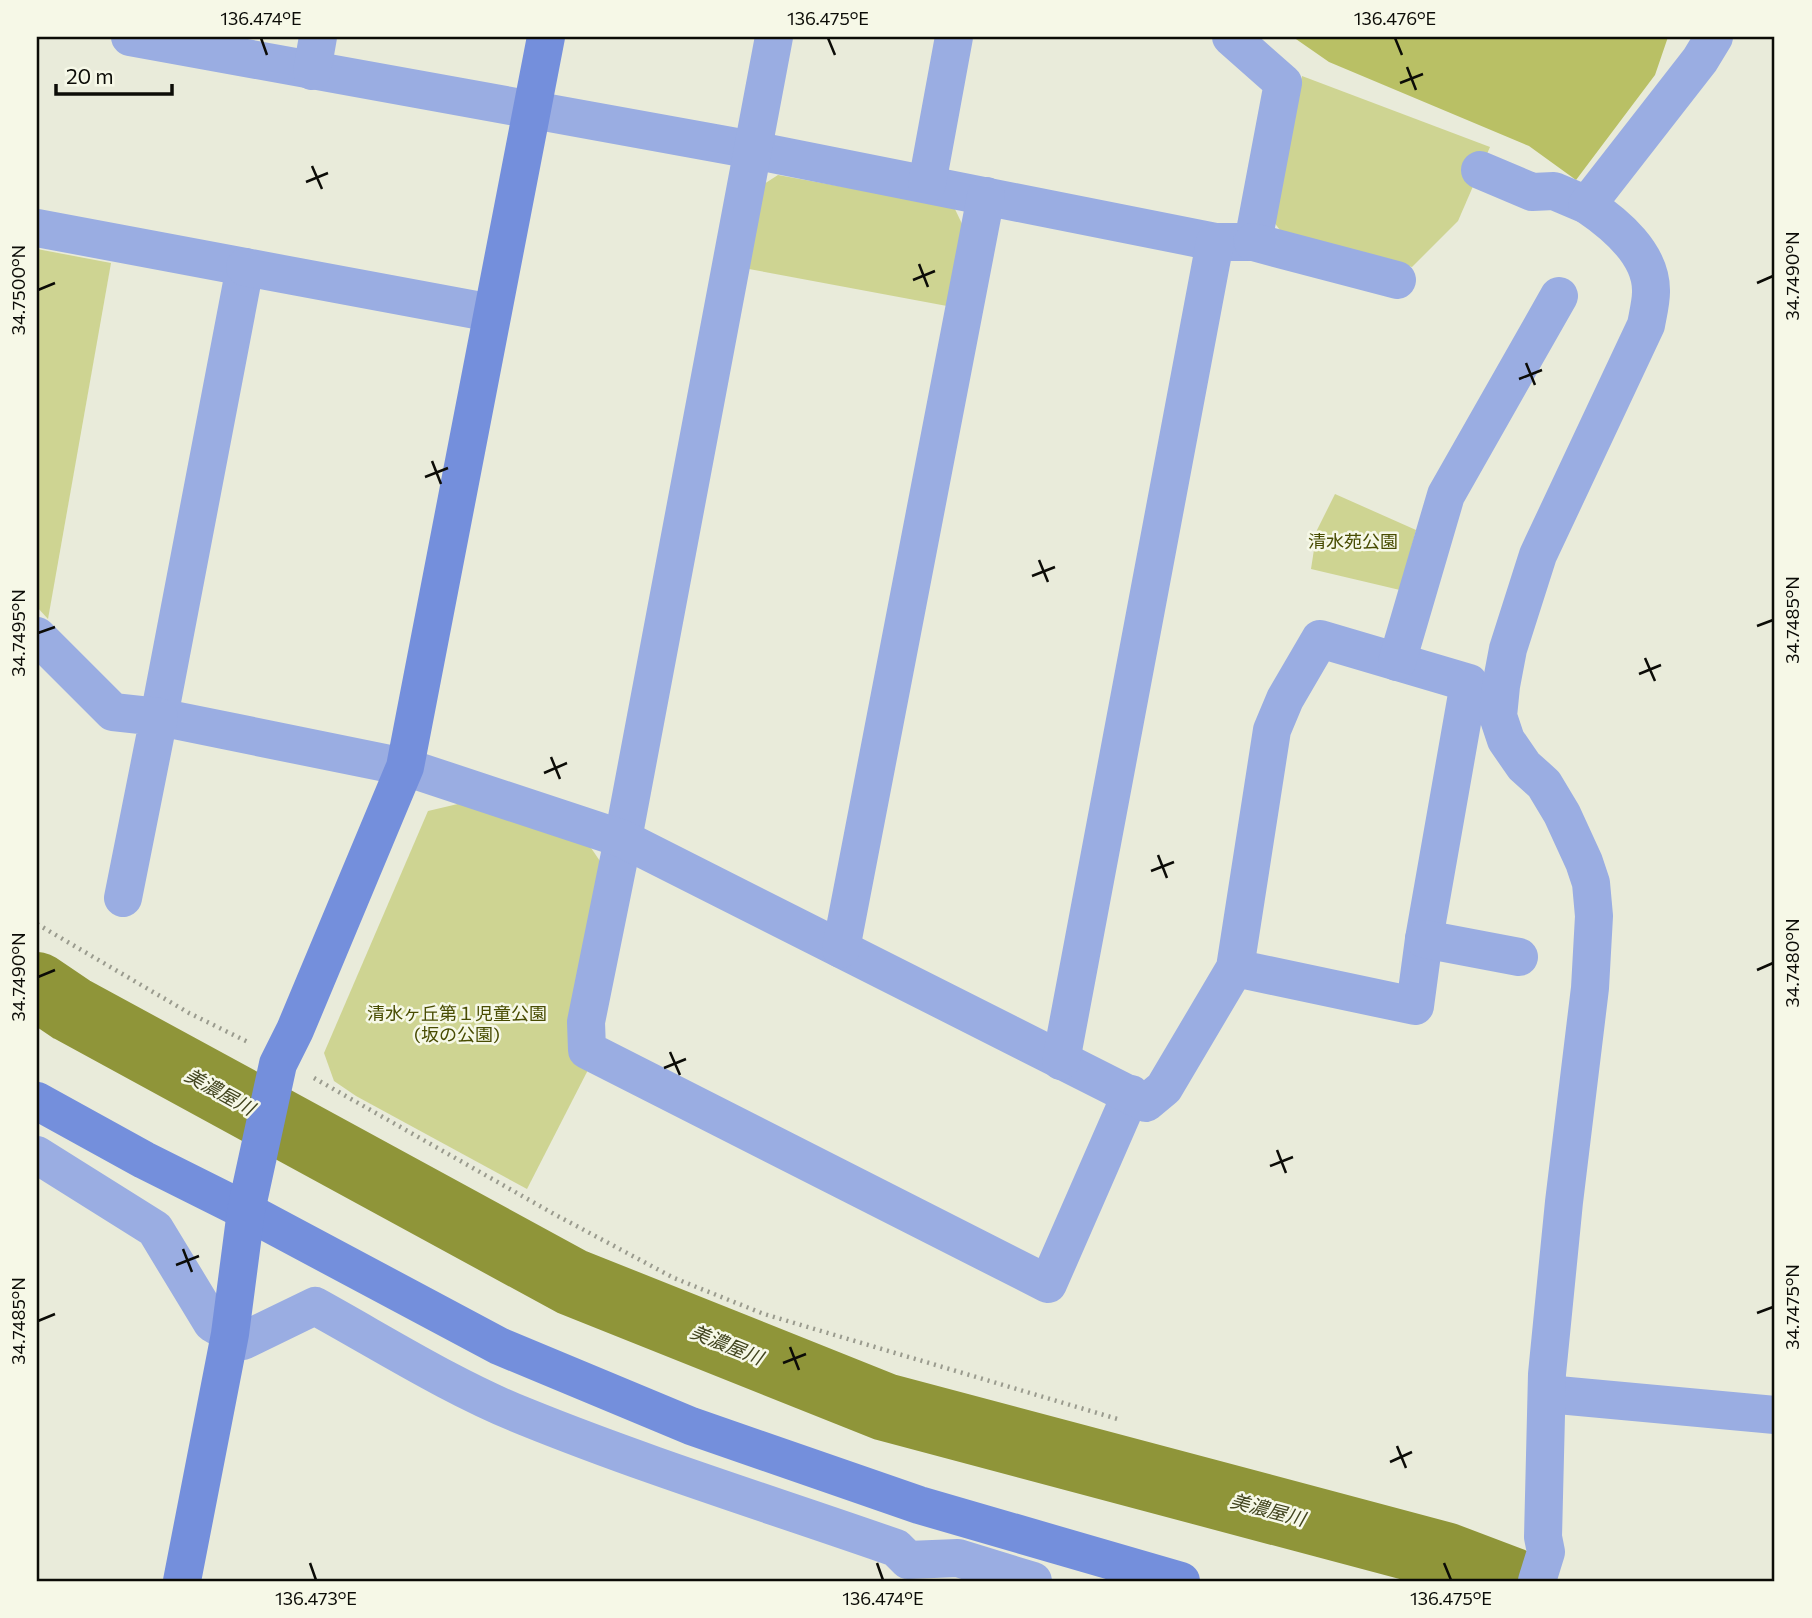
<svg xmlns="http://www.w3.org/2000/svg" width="1812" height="1618" font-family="Commissioner,'Noto Sans JP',sans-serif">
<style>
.green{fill:#ced492}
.forest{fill:#b9c065}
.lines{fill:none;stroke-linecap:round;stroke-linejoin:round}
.river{stroke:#8f9539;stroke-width:68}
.path{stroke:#9a9b8e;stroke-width:4.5;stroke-dasharray:2 5;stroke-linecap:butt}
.street{stroke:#9aade2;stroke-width:38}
.secondary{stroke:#748fdc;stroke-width:38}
.ticks{fill:none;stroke:#0c0c07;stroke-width:2.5}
.labels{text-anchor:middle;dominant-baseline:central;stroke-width:5;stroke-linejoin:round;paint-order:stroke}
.park-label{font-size:18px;fill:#484c02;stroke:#f6f8e7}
.water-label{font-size:19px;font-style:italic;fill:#42451f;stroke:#f6f8e7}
.neatline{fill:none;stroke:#0c0c07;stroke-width:2.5}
.ticks-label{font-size:18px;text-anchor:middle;fill:#0c0c07}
</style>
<rect width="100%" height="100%" fill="#e9ebda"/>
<g class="green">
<polygon points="1302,76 1490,147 1458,221 1412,267 1282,233 1274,222"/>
<polygon points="778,175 954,207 963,226 947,306 749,269 764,184"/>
<polygon points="37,249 111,263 48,619 37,607"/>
<polygon points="1335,494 1416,530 1400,590 1311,569 1317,530"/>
<polygon points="462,803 589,845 602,864 590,1066 527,1189 356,1096 334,1081 324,1053 428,811"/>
</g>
<polygon class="forest" points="1293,37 1668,37 1655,75 1576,180 1529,146 1329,62"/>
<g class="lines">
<polyline class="river" points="37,986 71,1009 572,1282 885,1407 1445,1556 1511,1581"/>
<g class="path">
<polyline points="37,924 189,1013 248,1042"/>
<polyline points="314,1078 554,1214 674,1278 764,1314 1121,1420"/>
</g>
<g class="street">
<polyline points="130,37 753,150 1215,242 1253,242 1283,83 1231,37"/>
<polyline points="774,37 623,839 586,1022 587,1050 1048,1284 1131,1094"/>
<polyline points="312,71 318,37"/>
<polyline points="1480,170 1532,192 1554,191 1587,205"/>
<polyline points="927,184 954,37"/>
<polyline points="37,228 245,267 159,717 405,767 623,839 1146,1103 1164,1088 1235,968 1415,1006 1424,939 1469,683 1320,639 1285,699 1272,730 1235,968"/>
<polyline points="1253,242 1397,280"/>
<polyline points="245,267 492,313"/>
<polyline points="37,636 113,712 159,717 123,898"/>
<polyline points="1397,662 1446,495 1559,296"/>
<polyline points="1424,939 1519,957"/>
<polyline points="841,949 986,196"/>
<polyline points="1061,1061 1215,242"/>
<path d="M 37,1155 L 155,1229 L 212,1323 L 243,1341 L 315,1306 C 384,1344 453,1388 526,1417 C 647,1466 773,1505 896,1548 L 908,1560 L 958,1558 L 1033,1581"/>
<polyline points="1547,1394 1775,1415"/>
<path d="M 1537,1581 L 1546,1552 L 1543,1537 L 1547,1374 L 1564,1202 L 1590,988 L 1594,916 L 1591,883 L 1584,862 L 1562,814 L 1544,784 L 1524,766 L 1506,740 L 1498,716 L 1501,686 L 1508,649 L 1538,555 L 1646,325 C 1648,314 1651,302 1651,292 C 1652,254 1615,224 1587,205 L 1700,60 L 1714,37"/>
</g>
<g class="secondary">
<polyline points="37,1101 144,1160 246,1211 499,1346 691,1426 919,1505 1181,1581"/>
<polyline points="182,1581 230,1334 246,1211 278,1064 295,1030 405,767 546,37"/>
</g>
</g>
<path class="ticks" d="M 261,38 L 267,55M 828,38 L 835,55M 1395,38 L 1402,55M 1407,67 L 1416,90M 1400,83 L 1423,74M 312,166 L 322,189M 306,182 L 328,173M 919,264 L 928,287M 913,280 L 935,271M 1757,283 L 1773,276M 38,290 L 55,283M 1526,363 L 1535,385M 1519,379 L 1542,370M 432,461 L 441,484M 425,477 L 448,468M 1039,560 L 1048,582M 1032,576 L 1055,567M 1757,626 L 1773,620M 38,633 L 55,627M 1645,658 L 1655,681M 1639,674 L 1661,665M 551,757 L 560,779M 544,773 L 567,763M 1158,855 L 1167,878M 1151,871 L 1174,862M 1757,970 L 1773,963M 38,977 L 55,970M 670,1052 L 680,1075M 664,1068 L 686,1059M 1277,1150 L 1286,1173M 1270,1166 L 1293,1157M 183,1249 L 192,1272M 176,1265 L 199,1256M 1757,1313 L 1773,1307M 38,1321 L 55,1314M 790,1347 L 799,1370M 783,1363 L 806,1354M 1397,1446 L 1406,1468M 1390,1462 L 1412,1452M 310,1563 L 316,1580M 877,1563 L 883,1580M 1444,1563 L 1451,1580"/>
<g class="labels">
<g class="park-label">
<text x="1353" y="541">清水苑公園</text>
<text x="457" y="1013">清水ヶ丘第１児童公園<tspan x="457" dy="21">(坂の公園)</tspan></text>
</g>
<g class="water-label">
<text transform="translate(220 1091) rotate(29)">美濃屋川</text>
<text transform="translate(727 1344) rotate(22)">美濃屋川</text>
<text transform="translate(1268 1509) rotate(15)">美濃屋川</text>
</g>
</g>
<rect width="1812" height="1618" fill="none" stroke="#f6f8e7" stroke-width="77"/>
<path d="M56 84v10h116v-10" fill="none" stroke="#0c0c07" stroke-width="3.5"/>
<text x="66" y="84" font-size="21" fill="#0c0c07" stroke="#f6f8e7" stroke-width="5" paint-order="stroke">20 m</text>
<rect x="38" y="38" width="1735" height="1542" class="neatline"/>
<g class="ticks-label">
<text x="261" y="25">136.474°E</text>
<text x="828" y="25">136.475°E</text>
<text x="1395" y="25">136.476°E</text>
<text transform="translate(1793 276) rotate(-90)" y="6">34.7490°N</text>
<text transform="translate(19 290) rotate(-90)" y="6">34.7500°N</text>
<text transform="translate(1793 620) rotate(-90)" y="6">34.7485°N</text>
<text transform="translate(19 633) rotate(-90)" y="6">34.7495°N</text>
<text transform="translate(1793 963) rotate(-90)" y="6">34.7480°N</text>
<text transform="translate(19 977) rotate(-90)" y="6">34.7490°N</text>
<text transform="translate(1793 1307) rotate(-90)" y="6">34.7475°N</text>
<text transform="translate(19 1321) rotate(-90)" y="6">34.7485°N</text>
<text x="316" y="1605">136.473°E</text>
<text x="883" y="1605">136.474°E</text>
<text x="1451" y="1605">136.475°E</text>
</g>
</svg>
